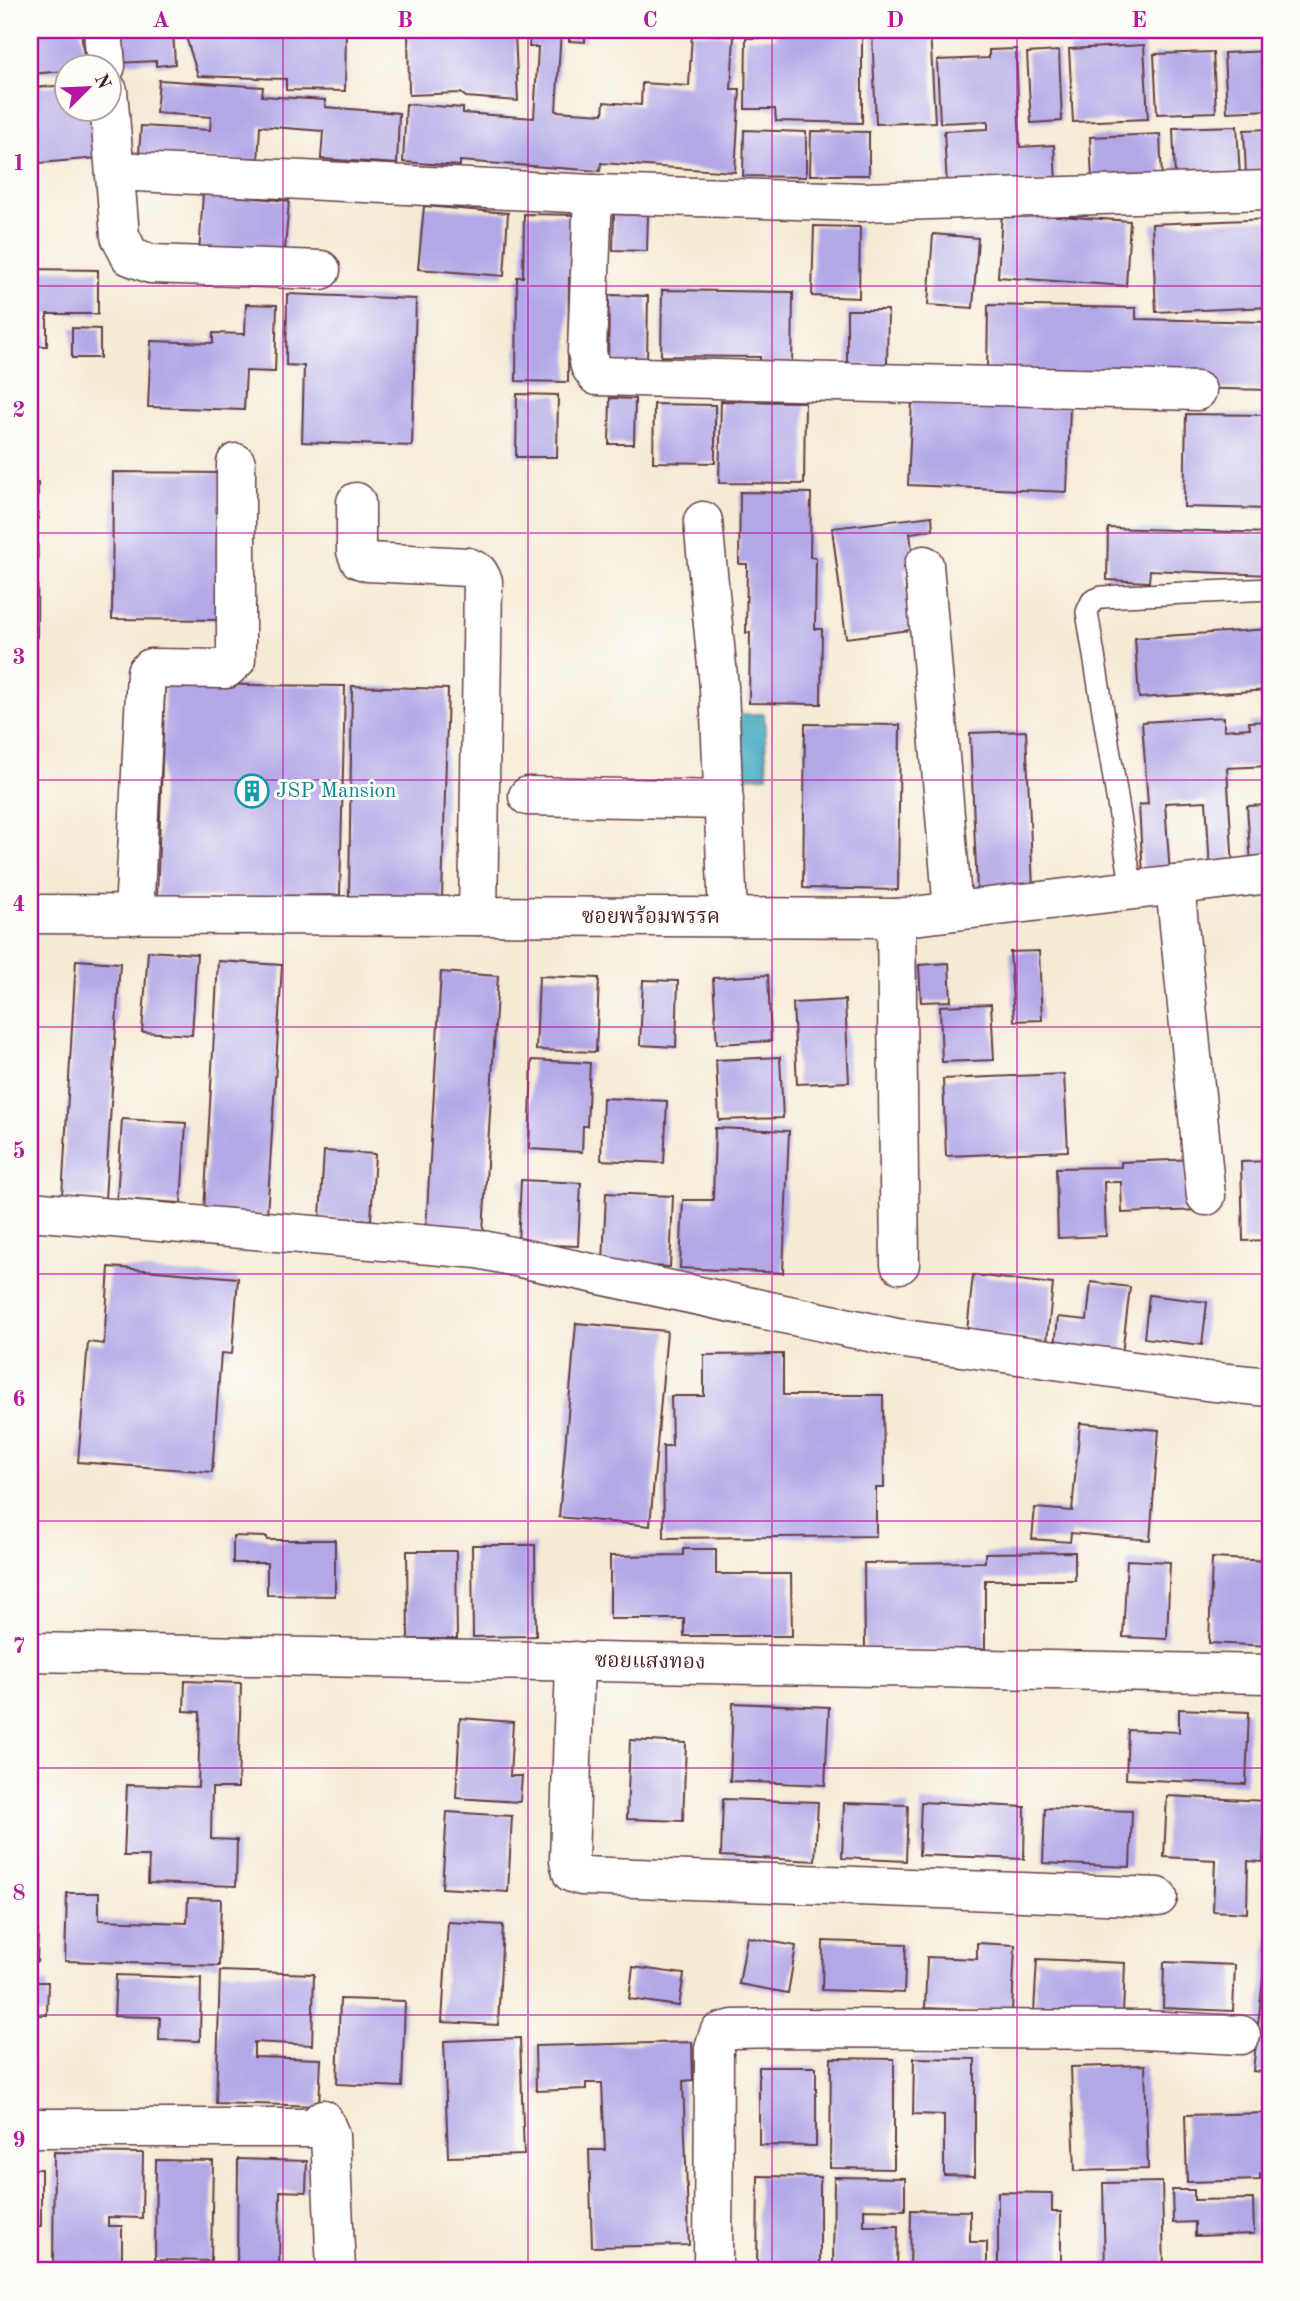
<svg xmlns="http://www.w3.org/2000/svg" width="1300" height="2301" font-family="'Old Standard TT','Noto Serif Thai',serif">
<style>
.water{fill:#41a9c0;stroke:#466476;stroke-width:2}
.building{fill:#b3a7e7}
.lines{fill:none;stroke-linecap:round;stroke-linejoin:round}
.service-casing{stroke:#643d44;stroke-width:24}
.minor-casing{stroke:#643d44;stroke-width:41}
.service{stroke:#fff;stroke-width:21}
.minor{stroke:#fff;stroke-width:38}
.grid{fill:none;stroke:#b5179e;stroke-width:2;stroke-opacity:0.55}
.labels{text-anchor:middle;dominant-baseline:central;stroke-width:6;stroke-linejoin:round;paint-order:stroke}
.culture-label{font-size:21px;fill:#0d838f;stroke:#fdfcf7;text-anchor:start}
.street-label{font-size:21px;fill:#4a1f2b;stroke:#fdfcf7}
.neatline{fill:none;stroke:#b5179e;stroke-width:2.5}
.grid-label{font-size:23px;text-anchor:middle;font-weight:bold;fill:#b5179e}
</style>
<rect width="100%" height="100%" fill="#fdfcf7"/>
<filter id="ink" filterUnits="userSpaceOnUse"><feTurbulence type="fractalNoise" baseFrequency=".0143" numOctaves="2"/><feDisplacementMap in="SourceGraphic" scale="14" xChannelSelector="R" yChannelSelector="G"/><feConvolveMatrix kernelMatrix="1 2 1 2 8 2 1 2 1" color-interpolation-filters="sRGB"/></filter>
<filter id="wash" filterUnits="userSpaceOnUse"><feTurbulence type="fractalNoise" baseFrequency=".00686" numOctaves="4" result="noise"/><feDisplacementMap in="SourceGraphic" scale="28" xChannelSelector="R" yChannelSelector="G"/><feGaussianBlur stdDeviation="1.57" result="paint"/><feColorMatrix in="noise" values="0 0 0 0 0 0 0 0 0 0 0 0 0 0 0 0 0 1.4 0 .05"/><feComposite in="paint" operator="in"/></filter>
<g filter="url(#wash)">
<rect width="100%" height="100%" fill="#f5ead4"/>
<polygon class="water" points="729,714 764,714 767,776 730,777"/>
<g id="blocks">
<g class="building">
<polygon points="30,30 81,30 85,66 66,66 66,71 30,74"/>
<polygon points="115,30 173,30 175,64 156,66 156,61 117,63"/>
<polygon points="184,30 346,30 345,91 286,90 286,79 198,76"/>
<polygon points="408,30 510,30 515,32 518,101 466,97 461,93 409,95"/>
<polygon points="530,30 561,30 556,111 603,114 604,102 641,105 642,83 689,86 692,33 734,36 731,89 740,89 735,172 601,163 600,171 460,161 460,166 403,162 406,104 463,108 463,113 534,118 538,47 529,47"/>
<polygon points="569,30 585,30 585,42 569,41"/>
<polygon points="776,30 862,30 862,123 776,121 775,109 745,109 746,38 776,38"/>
<polygon points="872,30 930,30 935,122 876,124"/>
<polygon points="1144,45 1148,119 1073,122 1069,49"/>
<polygon points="1016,49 1020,147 1054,145 1056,182 947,187 944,131 988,129 988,121 940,123 937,60 989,58 989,50"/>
<polygon points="1059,51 1062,121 1031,123 1027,53"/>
<polygon points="1270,51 1270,110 1227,112 1224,53"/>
<polygon points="1213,52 1216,112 1157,114 1154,54"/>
<polygon points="159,80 263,87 262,96 325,100 325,107 399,113 397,164 321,159 323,131 260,126 258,163 139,154 141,126 210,130 211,117 156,113"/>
<polygon points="66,85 66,108 90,108 91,119 94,119 98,158 40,163 33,88"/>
<polygon points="1237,126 1240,176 1175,179 1173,128"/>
<polygon points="1270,129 1270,175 1246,176 1244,130"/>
<polygon points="744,130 806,132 806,177 743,176"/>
<polygon points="811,131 869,132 869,175 810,175"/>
<polygon points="1160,134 1162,179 1092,182 1090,137"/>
<polygon points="203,193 289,201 284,262 199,254"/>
<polygon points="424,206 508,213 504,276 418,269"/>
<polygon points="1002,212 1130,221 1126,286 998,277"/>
<polygon points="524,214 580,215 579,278 569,278 568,382 516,381 517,277 523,277"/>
<polygon points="614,214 648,215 647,251 613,250"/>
<polygon points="1270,219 1270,307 1156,312 1152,224"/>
<polygon points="814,226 860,227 859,298 812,296"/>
<polygon points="933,234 978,238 973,308 928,305"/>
<polygon points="30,269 98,270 98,314 47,314 47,346 30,346"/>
<polygon points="662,290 793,292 792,372 760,372 760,357 661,356"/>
<polygon points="287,294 416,299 412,446 302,442 304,366 286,365"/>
<polygon points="609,295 648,296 647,364 608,364"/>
<polygon points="246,304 277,305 275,372 246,371 244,410 148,407 151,341 213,343 213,333 245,334"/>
<polygon points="988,305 1136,308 1136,319 1270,322 1270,390 1134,387 987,375"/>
<polygon points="847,310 888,310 887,365 847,365"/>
<polygon points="72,328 100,329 100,358 72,358"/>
<polygon points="517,394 558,395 557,457 516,457"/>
<polygon points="610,398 635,399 634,444 609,444"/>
<polygon points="912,400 1070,407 1067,492 908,485"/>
<polygon points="721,401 805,402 804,484 719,483"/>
<polygon points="654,404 715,405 715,463 653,462"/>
<polygon points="1186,414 1270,415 1270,509 1184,507"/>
<polygon points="113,472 227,473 226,620 112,619"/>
<polygon points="30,483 38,483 37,639 30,639"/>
<polygon points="740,492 811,493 810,557 816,558 815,629 822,629 821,704 749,703 750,632 746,633 747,564 739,564"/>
<polygon points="932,516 933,530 910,533 914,567 904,568 911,630 846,638 832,528"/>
<polygon points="1108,528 1270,533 1270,575 1150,570 1149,582 1107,580"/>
<polygon points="1270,629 1270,690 1139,698 1135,638"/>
<polygon points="165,684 345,686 340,895 157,898"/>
<polygon points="352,686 448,689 442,898 349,896"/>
<polygon points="1224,717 1224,730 1250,728 1249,722 1270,721 1270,766 1227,768 1233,868 1210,869 1206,801 1165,803 1170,875 1143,877 1139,805 1148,804 1142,722"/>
<polygon points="805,724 900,725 898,890 803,888"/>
<polygon points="1026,731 1033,888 977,890 970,733"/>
<polygon points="1270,805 1270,864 1251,865 1247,806"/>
<polygon points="148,951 197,954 192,1035 142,1032"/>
<polygon points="1039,951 1042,1020 1014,1021 1010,952"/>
<polygon points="76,960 120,963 105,1199 62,1197"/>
<polygon points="218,961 282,965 267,1216 204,1212"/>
<polygon points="949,963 951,1001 921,1002 919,965"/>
<polygon points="441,972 498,976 483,1232 426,1228"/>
<polygon points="768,975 771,1041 717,1044 713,978"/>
<polygon points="539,976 599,978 596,1052 536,1050"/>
<polygon points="643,980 678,981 676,1047 640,1045"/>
<polygon points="845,1000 849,1082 797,1084 793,1003"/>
<polygon points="991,1004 994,1060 942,1062 940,1006"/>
<polygon points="780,1057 783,1118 719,1120 716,1060"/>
<polygon points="532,1060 590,1063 587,1126 583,1126 582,1152 529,1149"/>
<polygon points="1064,1074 1068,1151 946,1156 943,1079"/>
<polygon points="603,1098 667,1101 664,1163 601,1160"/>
<polygon points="122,1119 186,1123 181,1203 117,1199"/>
<polygon points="715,1128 789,1131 783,1273 680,1268 683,1200 713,1200"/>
<polygon points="324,1151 375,1154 371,1220 320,1217"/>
<polygon points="1198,1159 1200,1210 1122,1213 1121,1182 1104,1182 1106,1236 1058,1238 1056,1168 1121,1167 1121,1162"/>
<polygon points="1270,1161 1270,1240 1243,1241 1241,1162"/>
<polygon points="521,1180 581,1183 578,1246 518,1244"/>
<polygon points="606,1193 673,1196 670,1267 603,1264"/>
<polygon points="109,1267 238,1278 232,1354 221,1353 212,1472 78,1462 88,1342 104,1344"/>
<polygon points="973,1275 1053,1284 1047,1341 967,1331"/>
<polygon points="1091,1282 1130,1287 1122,1354 1055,1346 1058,1317 1087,1320"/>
<polygon points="1149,1295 1207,1302 1202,1345 1144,1338"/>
<polygon points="576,1323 667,1331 650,1526 559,1517"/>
<polygon points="783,1354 783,1395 883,1395 884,1488 876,1488 876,1536 664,1538 663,1446 672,1446 671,1396 704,1396 704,1355"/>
<polygon points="1080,1423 1159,1430 1150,1540 1071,1533 1070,1542 1032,1539 1035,1508 1072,1511"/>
<polygon points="233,1536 267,1537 267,1540 335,1540 335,1596 267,1595 267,1563 233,1563"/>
<polygon points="472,1545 535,1545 536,1636 473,1637"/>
<polygon points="683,1549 716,1549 716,1574 791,1574 792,1636 684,1636 684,1619 610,1619 610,1556 683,1555"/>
<polygon points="407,1551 456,1551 457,1639 408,1639"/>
<polygon points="1075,1552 1075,1580 985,1580 985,1649 865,1649 864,1563 985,1562 985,1553"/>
<polygon points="1212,1558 1269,1561 1270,1646 1209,1643"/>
<polygon points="1127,1560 1170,1562 1167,1639 1123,1637"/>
<polygon points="185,1681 241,1683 238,1788 212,1788 211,1839 237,1840 236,1886 148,1883 149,1856 124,1856 127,1785 198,1787 200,1712 184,1711"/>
<polygon points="733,1703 829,1707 825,1785 730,1781"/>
<polygon points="1179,1709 1249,1712 1246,1784 1126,1779 1128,1730 1179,1732"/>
<polygon points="460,1718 513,1722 510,1776 522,1776 520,1802 456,1798"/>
<polygon points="630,1740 686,1743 683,1821 627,1819"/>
<polygon points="1167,1796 1265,1801 1263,1862 1248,1861 1247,1913 1213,1911 1215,1860 1164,1857"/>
<polygon points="723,1799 818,1802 815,1861 721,1856"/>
<polygon points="921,1802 1025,1807 1024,1859 919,1855"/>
<polygon points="844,1803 908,1805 906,1861 842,1858"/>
<polygon points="1045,1808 1132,1811 1130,1867 1043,1863"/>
<polygon points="447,1812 512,1816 508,1892 442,1888"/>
<polygon points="67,1893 99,1893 99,1920 187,1923 188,1898 221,1899 219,1966 65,1961"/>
<polygon points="448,1922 503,1925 498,2025 442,2022"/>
<polygon points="30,1930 38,1931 37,1962 30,1962"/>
<polygon points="1268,1932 1270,1932 1270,2073 1253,2071"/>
<polygon points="747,1937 796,1946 788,1993 739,1984"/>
<polygon points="823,1941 906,1944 904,1993 822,1990"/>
<polygon points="977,1943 1015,1945 1012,2012 925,2008 927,1957 977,1959"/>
<polygon points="1037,1959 1125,1963 1123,2016 1034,2012"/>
<polygon points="1164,1962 1235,1965 1233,2011 1163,2008"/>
<polygon points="633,1967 684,1974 679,2006 629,1999"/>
<polygon points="220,1971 314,1974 312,2045 254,2042 254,2057 321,2059 319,2106 216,2103"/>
<polygon points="116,1975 201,1978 200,2041 159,2040 160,2017 114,2016"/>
<polygon points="30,1982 48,1982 47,2015 30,2015"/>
<polygon points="340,1999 405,2001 402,2087 337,2084"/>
<polygon points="520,2038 524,2155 448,2157 444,2041"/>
<polygon points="692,2042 693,2080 683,2081 689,2245 592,2247 589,2150 605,2150 602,2083 586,2083 586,2089 536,2091 535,2046"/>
<polygon points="831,2058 894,2059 894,2169 830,2168"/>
<polygon points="914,2058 975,2059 975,2176 944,2175 944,2115 913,2114"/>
<polygon points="1145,2065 1148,2169 1075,2171 1071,2067"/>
<polygon points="759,2067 816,2067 816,2146 759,2145"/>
<polygon points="1270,2113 1270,2173 1260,2174 1260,2180 1187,2182 1185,2115"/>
<polygon points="54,2152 143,2153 142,2218 108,2217 108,2226 122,2226 122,2271 53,2271"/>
<polygon points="238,2159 307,2161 306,2192 280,2191 279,2271 237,2271"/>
<polygon points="156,2160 213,2161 211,2261 155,2260"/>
<rect x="30" y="2169" width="11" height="57"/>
<polygon points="758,2176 820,2177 820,2271 757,2271"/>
<polygon points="834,2177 905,2178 905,2210 864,2209 864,2226 898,2226 897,2271 864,2271 864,2267 833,2267"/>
<polygon points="1162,2182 1164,2271 1105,2271 1103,2183"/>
<polygon points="1172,2190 1194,2190 1194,2200 1253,2199 1254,2234 1195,2236 1195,2222 1173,2223"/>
<polygon points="998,2192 1052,2193 1052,2212 1061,2212 1061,2271 998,2271"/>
<polygon points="911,2210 970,2211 970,2242 987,2242 987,2271 910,2271"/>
</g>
</g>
</g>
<g filter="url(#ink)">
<use href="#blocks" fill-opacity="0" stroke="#643d44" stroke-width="2"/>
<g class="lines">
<defs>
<polyline id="service" points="1132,890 1087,612 1092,601 1102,597 1270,589"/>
<g id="minor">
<polyline points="103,30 106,66"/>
<polyline points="108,91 120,236 130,256 151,264 321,270"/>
<polyline points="115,171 593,194 862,202 1270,190"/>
<polyline points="593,194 587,352 590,366 597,376 1197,391"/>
<polyline points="356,502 356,551 359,559 368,562 468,567 478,572 483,581 478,916"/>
<polyline points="703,521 719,687 728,917"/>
<polyline points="924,565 953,911"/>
<polyline points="528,796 724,800"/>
<polyline points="1175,885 1206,1196"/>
<polyline points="30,914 896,918 1270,874"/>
<polyline points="134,915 146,672 151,668 226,669 236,660 236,463"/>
<polyline points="896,918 900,1264"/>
<polyline points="30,1211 478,1249 897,1338 1206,1381 1270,1387"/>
<polyline points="30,1652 1270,1674"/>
<polyline points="575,1661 569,1861 572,1873 582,1876 1158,1897"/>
<polyline points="30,2128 314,2128 323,2119 330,2135 336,2271"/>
<polyline points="713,2271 714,2048 719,2033 733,2029 785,2028 1144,2030 1241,2035"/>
</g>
</defs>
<use href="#service" class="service-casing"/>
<use href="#minor" class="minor-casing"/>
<use href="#service" class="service"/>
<use href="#minor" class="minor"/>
</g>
</g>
<path class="grid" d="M 283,30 L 283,2271M 528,30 L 528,2271M 772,30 L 772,2271M 1017,30 L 1017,2271M 30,286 L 1270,286M 30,533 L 1270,533M 30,780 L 1270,780M 30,1027 L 1270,1027M 30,1274 L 1270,1274M 30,1521 L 1270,1521M 30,1768 L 1270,1768M 30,2015 L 1270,2015"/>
<defs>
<symbol id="building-ring" viewBox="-11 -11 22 22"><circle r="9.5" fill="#fdfcf7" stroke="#0f9aa8" stroke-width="1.5"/><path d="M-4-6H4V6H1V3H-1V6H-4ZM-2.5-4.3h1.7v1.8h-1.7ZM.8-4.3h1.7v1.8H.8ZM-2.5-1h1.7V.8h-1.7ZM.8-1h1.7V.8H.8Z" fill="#0f9aa8"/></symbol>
</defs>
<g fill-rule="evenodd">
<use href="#building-ring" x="233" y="772" width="38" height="38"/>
</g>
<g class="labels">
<g class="culture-label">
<text x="276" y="791">JSP Mansion</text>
</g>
<g class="street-label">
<text x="651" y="917">ซอยพร้อมพรรค</text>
<text transform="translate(650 1662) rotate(1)">ซอยแสงทอง</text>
</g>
</g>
<rect width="1300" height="2301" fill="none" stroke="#fdfcf7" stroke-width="77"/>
<g transform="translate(88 88) rotate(66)"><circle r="33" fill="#fdfcf7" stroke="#b5a4a5" stroke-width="2"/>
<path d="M0-5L12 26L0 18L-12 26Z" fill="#b5179e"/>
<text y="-10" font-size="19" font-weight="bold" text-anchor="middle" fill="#4a1f2b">N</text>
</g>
<rect x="38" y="38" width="1224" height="2224" class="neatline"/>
<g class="grid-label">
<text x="161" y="27">A</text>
<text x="405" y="27">B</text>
<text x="650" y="27">C</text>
<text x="895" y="27">D</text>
<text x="1139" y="27">E</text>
<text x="19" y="170">1</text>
<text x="19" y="417">2</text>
<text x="19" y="664">3</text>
<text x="19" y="911">4</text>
<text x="19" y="1158">5</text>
<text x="19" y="1406">6</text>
<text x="19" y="1653">7</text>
<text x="19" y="1900">8</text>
<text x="19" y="2147">9</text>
</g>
</svg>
